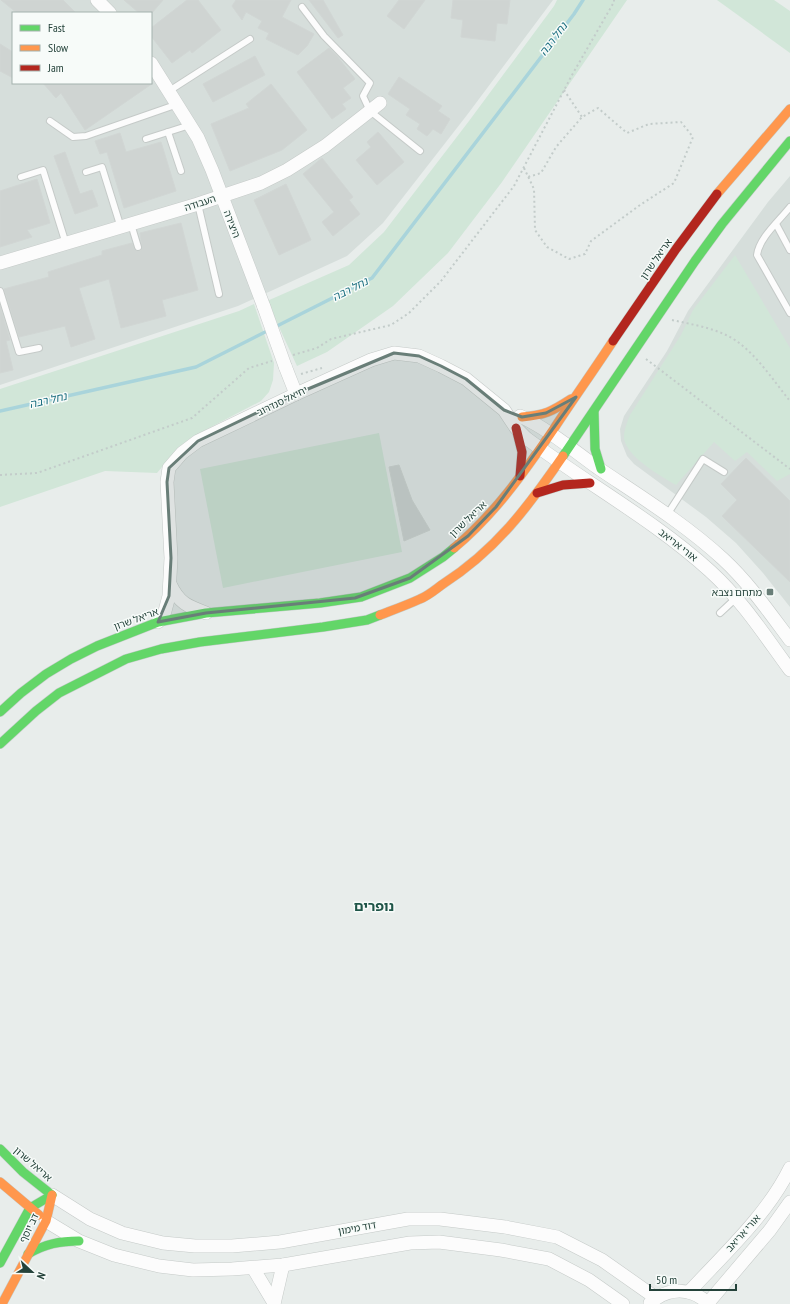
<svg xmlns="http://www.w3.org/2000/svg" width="790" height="1304" font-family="'PT Sans Narrow','Noto Sans Hebrew',sans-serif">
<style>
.built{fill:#d6dedb;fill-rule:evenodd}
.green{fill:#d1e6d8}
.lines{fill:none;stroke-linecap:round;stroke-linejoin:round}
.stream{stroke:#a9d4db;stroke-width:3.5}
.building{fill:#cfd4d2;stroke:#d1d6d4}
.lane-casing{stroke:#c5cac8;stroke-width:8}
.street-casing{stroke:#c5cac8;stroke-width:14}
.fast-casing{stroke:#c3cbc8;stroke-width:10}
.slow-casing{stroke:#c3cbc8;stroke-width:10}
.jam-casing{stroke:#c3cbc8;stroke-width:10}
.path{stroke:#c3ccca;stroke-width:2;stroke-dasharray:2 3;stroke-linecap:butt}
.lane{stroke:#fcfcfc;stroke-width:6}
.street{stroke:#fcfcfc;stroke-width:13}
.fast{stroke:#63d668;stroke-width:9}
.slow{stroke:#ff974d;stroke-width:9}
.jam{stroke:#b3261e;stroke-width:9}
.street-bridge-casing{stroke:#c5cac8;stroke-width:14;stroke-linecap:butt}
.street-bridge{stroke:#fcfcfc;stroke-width:13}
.marked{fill:#697e78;fill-opacity:0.2;stroke:#697e78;stroke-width:3;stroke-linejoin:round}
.poi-dot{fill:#697e78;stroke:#f7fbf9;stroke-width:1.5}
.labels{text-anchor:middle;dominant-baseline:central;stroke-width:3;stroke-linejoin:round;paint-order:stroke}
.street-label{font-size:10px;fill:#24423a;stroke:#f7fbf9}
.poi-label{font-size:10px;fill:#24423a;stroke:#f7fbf9;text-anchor:end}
.water-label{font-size:11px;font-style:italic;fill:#1c6f80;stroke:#f7fbf9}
.district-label{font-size:14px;font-weight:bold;fill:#1f5548;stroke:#f7fbf9}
</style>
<rect width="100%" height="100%" fill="#e8edeb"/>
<g class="built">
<path d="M 0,0 L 553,0 L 467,115 L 383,223 L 347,256 L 238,306 L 0,385 ZM 13,13 L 151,13 L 151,83 L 13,83 Z"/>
<polygon points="790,176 790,607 763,573 736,543 706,517 634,464 627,456 621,441 620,429 624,416 667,351 688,311 768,202"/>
</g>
<g class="green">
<polygon points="557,0 627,0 502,182 448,253 393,306 327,352 297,366 267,301 349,265 384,232 469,121 554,6"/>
<polygon points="717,0 774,0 790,11 790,53"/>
<path d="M 735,255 L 790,348 L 790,474 L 777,481 L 747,452 L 735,461 L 714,442 L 676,485 C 661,476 626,457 624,438 C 624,430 627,422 630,415 L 681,335 L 693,310 Z"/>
<polygon points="254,304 274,363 273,380 269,392 261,401 192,437 178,448 157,473 105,471 0,507 0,389 239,311"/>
<polygon points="379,433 402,552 223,588 200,469"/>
</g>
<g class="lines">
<g class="stream">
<polyline points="275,327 372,278 574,14 583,0"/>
<polyline points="0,411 196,367 269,330"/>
</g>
</g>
<g class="building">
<polygon points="1,0 63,0 76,13 17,13"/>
<polygon points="124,0 163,0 152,13 139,13"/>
<polygon points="187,0 198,0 221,30 192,53 190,50 172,63 151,36 151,28"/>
<polygon points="236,0 291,0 282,17 314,34 307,46 298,55 266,39 269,33 258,28 262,21 246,12 242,20 232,6"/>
<polygon points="309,0 323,0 343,35 338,38"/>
<polygon points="399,0 425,0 404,29 387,16"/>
<polygon points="453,0 510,0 507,24 497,23 495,41 461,37 463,20 451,18"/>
<polygon points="0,44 13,52 13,78 0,71"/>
<polygon points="329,48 337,56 355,79 343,88 351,98 342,104 346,109 332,119 297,72"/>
<polygon points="255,56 265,75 213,102 203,84"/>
<polygon points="399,77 442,106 438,111 450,119 441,134 433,129 427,136 417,129 420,124 406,115 410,109 388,94"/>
<polygon points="43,83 153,83 85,130 61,93 56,98"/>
<polygon points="271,84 307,130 282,150 230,171 211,124 249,108 246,104"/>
<polygon points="378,132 404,162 377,185 356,160 371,147 367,142"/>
<polygon points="120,133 126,152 161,142 176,191 124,208 107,152 100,154 95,141"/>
<polygon points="65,152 80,194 92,190 98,206 75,214 54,156"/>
<polygon points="322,158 353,197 349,200 360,214 333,236 322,222 334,212 303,174"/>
<polygon points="37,179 50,223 27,230 32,237 0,247 0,191"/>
<polygon points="286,184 311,240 279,255 254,200"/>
<polygon points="181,223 198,290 162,300 166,316 121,328 109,279 79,288 95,339 71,347 65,326 19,337 4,289 49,277 48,272 102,255 102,251 132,243 135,250 140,251 142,248 140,233"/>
<polygon points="0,306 10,340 6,341 13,370 0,373"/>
<polygon points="746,458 790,501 790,582 722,516 737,500 721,484"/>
<polygon points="399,465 412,500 430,530 404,541 389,467"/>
</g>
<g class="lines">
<defs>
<g id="lane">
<polyline points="302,7 324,36 370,83 363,96 370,111 420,151"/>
<polyline points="169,91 250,39"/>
<polyline points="50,121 73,137 86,136 178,104"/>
<polyline points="168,132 181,171"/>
<polyline points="146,139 190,125"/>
<polyline points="86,172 102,167 121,228"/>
<polyline points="21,177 43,170 66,244"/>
<polyline points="198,204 219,294"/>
<path d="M 790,207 C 779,221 759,238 757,255 L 790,313"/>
<polyline points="131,224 138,247"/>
<polyline points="776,224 790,250"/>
<polyline points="0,291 19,352 39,348"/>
<polyline points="667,515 703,459 724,472"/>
<polyline points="720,613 749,586"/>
</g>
<g id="street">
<polyline points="97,0 110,13"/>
<polyline points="151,63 198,138 212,170 264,307"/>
<polyline points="0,263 198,204 261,183 287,170 325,146 380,103"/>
<polyline points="285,366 296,394"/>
<path d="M 520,416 C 548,429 573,450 598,468 C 641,497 685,524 723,559 C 749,583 769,612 790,640"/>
<path d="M 170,584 C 179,603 187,606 206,613"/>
<path d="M 158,622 L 165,611 L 169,596 L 171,558 L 167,482 L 169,468 L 182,453 L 198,441 L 296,394 L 371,360 L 394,353 L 419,356 L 441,366 L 466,379 L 504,410 L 516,428 L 526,438 C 587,484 654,520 710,571 C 742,600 765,636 790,670"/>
<polyline points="52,1195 90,1219 122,1233 163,1243 195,1246 232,1246 280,1242 408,1219 440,1219 505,1227 557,1237 602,1260 656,1298"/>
<polyline points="46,1221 79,1241 114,1255 159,1266 193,1270 232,1269 283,1265 410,1243 439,1242 501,1250 549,1259 589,1280 623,1304"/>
<polyline points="253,1268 274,1303"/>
<path d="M 689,1292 C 724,1254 767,1215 790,1168"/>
<path d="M 650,1303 C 669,1287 691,1287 709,1304"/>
<polyline points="708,1303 770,1230 790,1202"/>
<polyline points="274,1304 283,1265"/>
</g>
<g id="fast">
<polyline points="594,411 595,449 601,469"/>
<polyline points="563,456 695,261 722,224 790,141"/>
<polyline points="0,712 21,693 46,674 71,659 97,646 158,622 206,613 320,603 361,597 410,578 443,557 454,548"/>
<polyline points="0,744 36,711 59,693 126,659 161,649 200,642 323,627 367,620 380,615"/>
<polyline points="0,1149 23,1172 52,1195"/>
<path d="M 28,1254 C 45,1244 60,1241 79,1241"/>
<polyline points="0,1263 30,1208 52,1195"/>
</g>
<g id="slow">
<polyline points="717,194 790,109"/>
<path d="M 522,417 C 545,415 551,412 571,399"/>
<path d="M 454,548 C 495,514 525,471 555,427 C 574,398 594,370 613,341"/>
<path d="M 380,615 C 393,610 407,605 420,599 C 428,596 436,589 443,584 C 496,550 528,507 563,456"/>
<polyline points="0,1182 39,1215"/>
<polyline points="2,1304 46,1221 52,1195"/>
</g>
<g id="jam">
<polyline points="613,341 676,249 717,194"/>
<polyline points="516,428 522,452 520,476"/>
<polyline points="537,493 563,485 590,483"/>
</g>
</defs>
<use href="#lane" class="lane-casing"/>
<use href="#street" class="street-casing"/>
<use href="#fast" class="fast-casing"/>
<use href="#slow" class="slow-casing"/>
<use href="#jam" class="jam-casing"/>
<g class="path">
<polyline points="564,90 582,117"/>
<polyline points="524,168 534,189 535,230 547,247 569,259 585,254 591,241 640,205 674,183 693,137 681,122 649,124 627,133 598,108 582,117 556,147 541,173 528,177"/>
<path d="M 672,320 C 690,324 709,327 726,335 C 752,347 772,379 790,401"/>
<polyline points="293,355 317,348 331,339 391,325 409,313 441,281 514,186 572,75 614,2 614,0"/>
<polyline points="646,359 790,469"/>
<polyline points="301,374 322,368"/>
<polyline points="0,475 37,473 192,418 249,368 272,361"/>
</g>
<use href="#lane" class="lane"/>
<use href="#street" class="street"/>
<use href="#fast" class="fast"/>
<use href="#slow" class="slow"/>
<use href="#jam" class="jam"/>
<defs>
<polyline id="street-bridge" points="264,307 285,366"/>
</defs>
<use href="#street-bridge" class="street-bridge-casing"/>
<use href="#street-bridge" class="street-bridge"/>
</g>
<path class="marked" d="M 394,353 L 419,356 L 441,366 L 466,379 L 504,410 L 522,417 L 546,413 L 576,397 L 496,507 L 468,536 L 410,578 L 355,598 L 206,613 L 158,622 L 169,596 L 171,558 L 167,482 L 169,468 L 198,441 L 296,394 Z"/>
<rect class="poi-dot" x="766" y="588" width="8" height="8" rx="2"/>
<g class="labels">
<g class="street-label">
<text transform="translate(200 203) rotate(-18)">העבודה</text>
<text transform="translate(232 224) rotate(69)">היצירה</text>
<text transform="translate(656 259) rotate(-55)">אריאל שרון</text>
<text transform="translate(282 401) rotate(-26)">יחיאל סנדרוב</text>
<text transform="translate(468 519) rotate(-44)">אריאל שרון</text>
<text transform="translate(678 545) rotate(38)">אורי אריאב</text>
<text transform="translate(136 619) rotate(-20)">אריאל שרון</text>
<text transform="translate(33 1164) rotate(41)">אריאל שרון</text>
<text transform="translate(29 1228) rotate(-64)">דב יוסף</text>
<text transform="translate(357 1228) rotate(-10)">דוד מימון</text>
<text transform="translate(743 1233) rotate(-48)">אורי אריאב</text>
</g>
<g class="poi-label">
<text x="762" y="592">מתחם נצבא</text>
</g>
<g class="water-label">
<text transform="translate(553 39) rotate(-53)">נחל רבה</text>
<text transform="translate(350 289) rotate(-27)">נחל רבה</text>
<text transform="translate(48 400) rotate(-13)">נחל רבה</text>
</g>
<g class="district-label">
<text x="374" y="906">נופרים</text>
</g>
</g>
<rect x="12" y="12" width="140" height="72" fill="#f7fbf9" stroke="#a3b1ad"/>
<rect x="20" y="25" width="20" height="6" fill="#63d668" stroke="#a3b1ad"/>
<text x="48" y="32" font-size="12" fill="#24423a">Fast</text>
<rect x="20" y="45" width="20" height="6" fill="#ff974d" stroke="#a3b1ad"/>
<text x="48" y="52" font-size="12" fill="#24423a">Slow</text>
<rect x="20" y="65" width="20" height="6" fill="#b3261e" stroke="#a3b1ad"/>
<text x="48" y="72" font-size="12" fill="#24423a">Jam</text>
<g transform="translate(32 1272) rotate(112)" stroke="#f7fbf9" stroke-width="3" paint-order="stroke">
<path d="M0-3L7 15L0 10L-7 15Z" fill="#24423a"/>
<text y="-6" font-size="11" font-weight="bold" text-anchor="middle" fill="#24423a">N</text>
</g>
<path d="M650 1284v6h86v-6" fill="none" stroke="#24423a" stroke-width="2"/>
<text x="656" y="1284" font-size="12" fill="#24423a" stroke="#f7fbf9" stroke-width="3" paint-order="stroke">50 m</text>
</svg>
